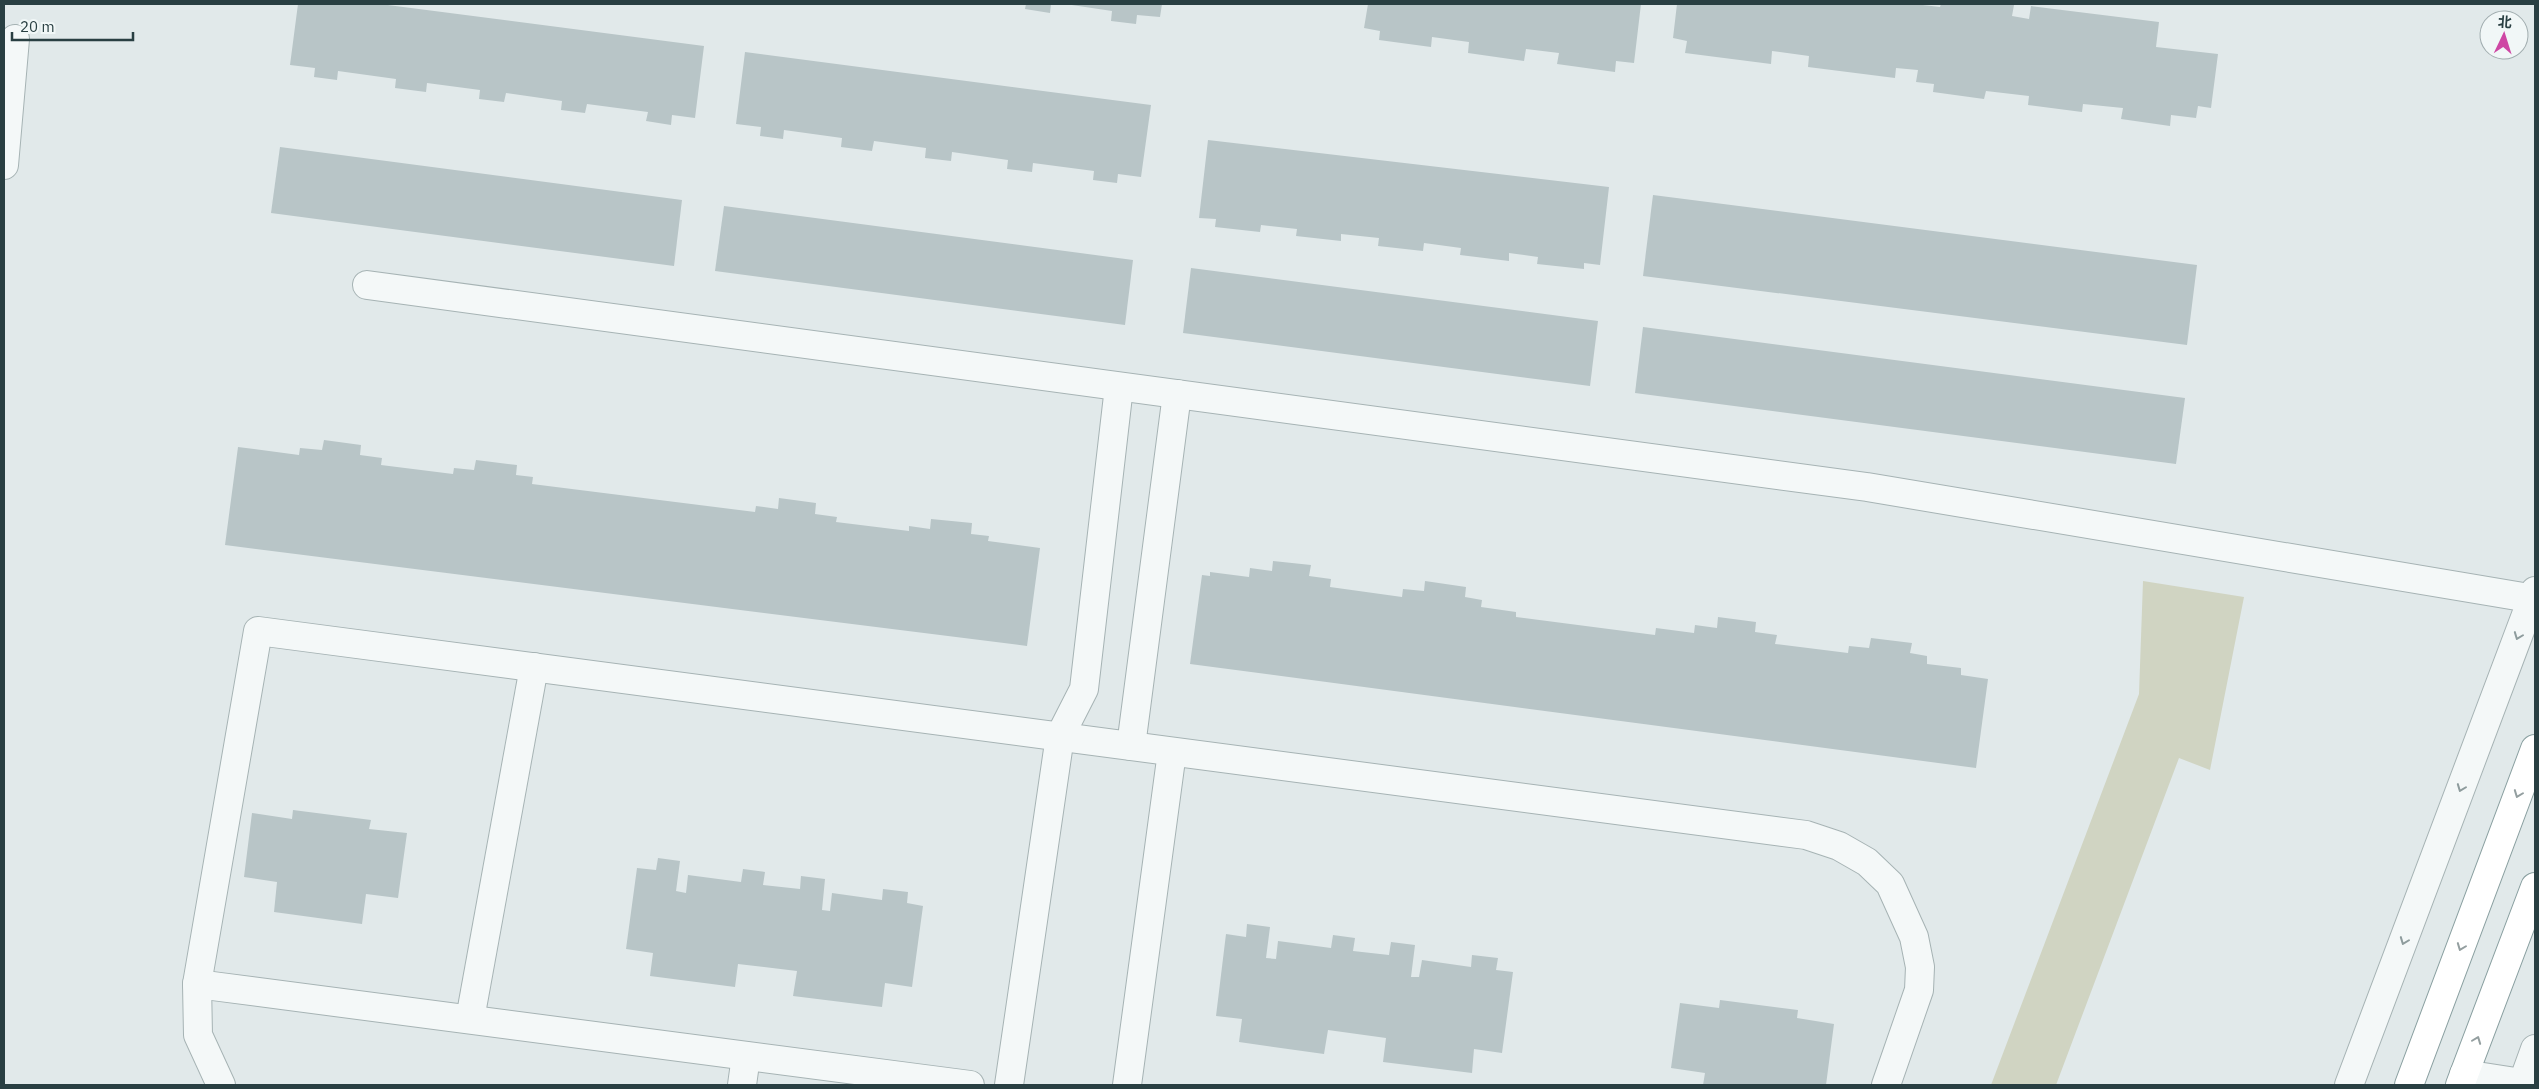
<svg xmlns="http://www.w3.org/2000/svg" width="2539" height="1089" font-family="'IBM Plex Sans','Noto Sans SC',sans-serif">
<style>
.green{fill:#d0d4c2}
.building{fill:#b8c5c7}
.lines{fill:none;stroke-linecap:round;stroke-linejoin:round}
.minor-casing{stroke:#a6b3b4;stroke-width:30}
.highway-casing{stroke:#899fa0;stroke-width:30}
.minor{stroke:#f4f8f8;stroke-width:28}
.highway{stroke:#fff;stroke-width:28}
.oneway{stroke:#8e9c9d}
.oneway2{stroke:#949fa0}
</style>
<rect width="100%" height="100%" fill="#e1e9ea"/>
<polygon class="green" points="2143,581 2244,597 2210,770 2179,758 2056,1085 1991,1085 2139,694"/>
<g class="building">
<polygon points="298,4 380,4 704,46 695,118 672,115 671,125 646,121 648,112 587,104 585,113 561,110 562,101 506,93 504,102 479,99 480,90 427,83 426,92 395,88 396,79 338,71 337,80 314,77 315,68 290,65"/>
<polygon points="1026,4 1051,4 1050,13 1025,9"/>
<polygon points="1065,4 1162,4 1160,17 1137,15 1136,24 1111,21 1112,11"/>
<polygon points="1368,4 1641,4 1634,63 1616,61 1615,72 1557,64 1559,53 1526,49 1524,61 1468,53 1469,42 1432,37 1431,47 1379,40 1380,31 1364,28"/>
<polygon points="1677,4 1914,4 1940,7 1941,4 2005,4 2014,5 2012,16 2029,19 2031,6 2159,22 2156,47 2218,54 2211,108 2198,106 2196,118 2171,115 2170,126 2121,119 2123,108 2083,104 2082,112 2028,105 2029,96 1986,91 1984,99 1933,92 1934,84 1916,82 1918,70 1896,68 1895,78 1808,67 1809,56 1772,51 1771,64 1685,53 1687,41 1673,38"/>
<polygon points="745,52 1151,105 1141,177 1118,174 1117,183 1093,180 1094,171 1033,163 1032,172 1007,169 1008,160 952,152 951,161 925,158 926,148 874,141 872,151 841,147 842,138 784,130 783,139 760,136 761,127 736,124"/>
<polygon points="1208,140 1609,187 1600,265 1584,263 1584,269 1537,264 1538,257 1509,253 1509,261 1460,255 1461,248 1424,243 1423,251 1378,246 1379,238 1341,234 1341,241 1296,236 1297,229 1261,225 1260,232 1215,227 1216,219 1199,218"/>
<polygon points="280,147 682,200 674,266 271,213"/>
<polygon points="1653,195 2197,265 2187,345 1643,276"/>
<polygon points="724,206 1133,260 1125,325 715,271"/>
<polygon points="1191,268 1598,321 1590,386 1183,333"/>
<polygon points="1643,327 2185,398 2176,464 1635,393"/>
<polygon points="324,440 361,445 360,455 382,458 381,465 453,474 454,468 474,470 476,460 517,465 516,475 533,477 532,484 755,512 756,506 778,509 779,498 816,503 815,514 837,517 836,522 909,531 909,526 930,529 931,519 972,523 971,534 989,536 988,541 1040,548 1027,646 225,545 238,447 299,455 300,448 322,450"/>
<polygon points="1273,561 1311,565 1309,576 1331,579 1330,587 1402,597 1403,589 1424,591 1425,581 1466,587 1465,597 1482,600 1481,607 1516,612 1516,617 1655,635 1656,628 1694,633 1695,625 1717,628 1718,617 1756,622 1755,632 1777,635 1775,644 1848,653 1849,646 1869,648 1871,638 1912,643 1910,653 1927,656 1927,664 1961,668 1961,675 1988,679 1976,768 1190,664 1202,575 1210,576 1210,572 1249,577 1250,568 1272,571"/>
<polygon points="293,810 371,820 369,829 407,833 398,898 366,894 362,924 274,912 277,882 244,877 252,813 292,819"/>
<polygon points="658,858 680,861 676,891 686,893 688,875 741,882 743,869 765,872 763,885 800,889 801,876 825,879 822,910 830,911 832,893 882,900 883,889 908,892 907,903 923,906 912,987 885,983 882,1007 793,996 797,971 738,964 735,987 650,976 653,953 626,949 637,868 656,870"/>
<polygon points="1247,924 1270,927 1266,958 1276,959 1278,941 1331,948 1333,935 1355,938 1353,951 1389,955 1391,942 1415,945 1411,977 1419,977 1422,960 1471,967 1472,955 1498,958 1496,970 1513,972 1502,1053 1474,1049 1472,1073 1383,1062 1386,1038 1328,1030 1324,1054 1239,1042 1242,1019 1216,1016 1226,934 1246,937"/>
<polygon points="1720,1000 1798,1010 1797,1018 1834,1024 1826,1085 1703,1085 1705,1073 1671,1068 1680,1003 1719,1008"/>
</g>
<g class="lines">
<defs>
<g id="minor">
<polyline points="4,165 15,39"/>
<polyline points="367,285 1867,487 2535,599"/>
<polyline points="1131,746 1177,394"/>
<polyline points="197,984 970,1085"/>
<polyline points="470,1019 534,667"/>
<polyline points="2464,1074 2535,1085"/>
<polyline points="221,1085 198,1035 197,984 258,631 1806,835 1839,846 1867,862 1890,884 1914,937 1920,967 1919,990 1886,1085"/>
<polyline points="742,1085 746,1056"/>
<polyline points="1009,1085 1060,736 1084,689 1119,387"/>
<polyline points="1127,1085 1172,752"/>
<polyline points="2349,1085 2535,591"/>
<polyline points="2522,1085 2535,1049"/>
</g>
<g id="highway">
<polyline points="2409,1085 2535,749"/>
<polyline points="2460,1085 2535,887"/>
</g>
</defs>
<use href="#minor" class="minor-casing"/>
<use href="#highway" class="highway-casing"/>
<use href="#minor" class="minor"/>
<use href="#highway" class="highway"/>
</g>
<defs><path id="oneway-chevron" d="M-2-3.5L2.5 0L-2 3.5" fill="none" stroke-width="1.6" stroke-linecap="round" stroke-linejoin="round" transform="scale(1.25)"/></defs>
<g class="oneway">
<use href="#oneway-chevron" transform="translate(2518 636) rotate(111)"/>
<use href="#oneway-chevron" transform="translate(2461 788) rotate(111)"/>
<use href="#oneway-chevron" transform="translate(2404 941) rotate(111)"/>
</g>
<g class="oneway2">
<use href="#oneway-chevron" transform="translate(2518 794) rotate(111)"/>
<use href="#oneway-chevron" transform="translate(2461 947) rotate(111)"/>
<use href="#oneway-chevron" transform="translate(2477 1040) rotate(-69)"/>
</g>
<rect width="2539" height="1089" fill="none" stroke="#293f42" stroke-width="10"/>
<g transform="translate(2504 35) rotate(4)"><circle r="24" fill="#f1f7f7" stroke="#a1adaf"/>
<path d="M0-4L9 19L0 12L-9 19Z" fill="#ce47a4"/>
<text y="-8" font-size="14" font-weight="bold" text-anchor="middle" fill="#293f42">北</text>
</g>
<path d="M12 32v8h121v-8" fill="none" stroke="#293f42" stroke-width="2.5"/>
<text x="20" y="32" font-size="15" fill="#293f42" stroke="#f1f7f7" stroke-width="4" paint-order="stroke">20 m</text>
</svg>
